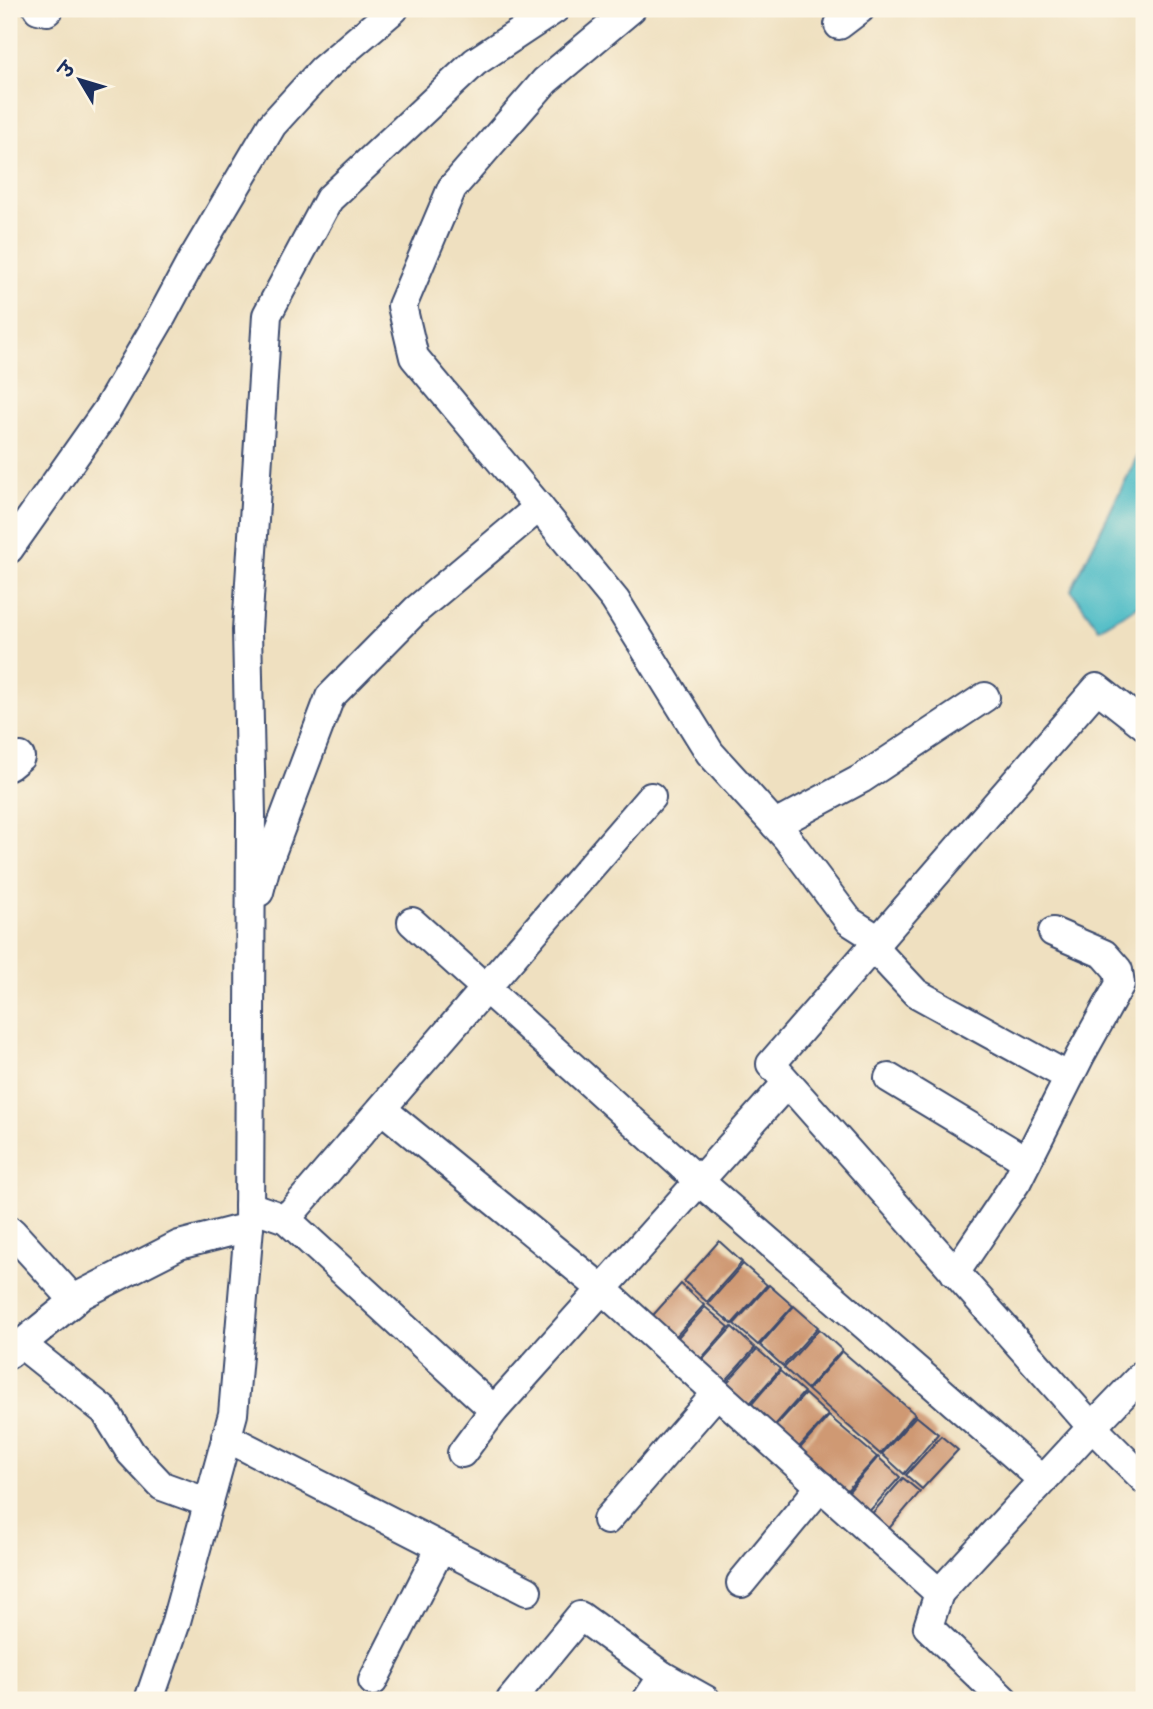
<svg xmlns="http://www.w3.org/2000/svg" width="1153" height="1709" font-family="Delius,'Playpen Sans Deva',sans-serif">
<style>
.water{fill:#4ebcc6;stroke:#347692;stroke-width:2}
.building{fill:#cf9973}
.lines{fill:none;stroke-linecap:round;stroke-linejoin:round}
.minor-casing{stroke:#3b4a6d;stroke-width:32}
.minor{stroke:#fff;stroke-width:28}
</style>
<rect width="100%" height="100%" fill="#fcf5e5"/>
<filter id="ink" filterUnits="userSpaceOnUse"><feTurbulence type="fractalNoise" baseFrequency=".0143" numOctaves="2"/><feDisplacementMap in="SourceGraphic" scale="14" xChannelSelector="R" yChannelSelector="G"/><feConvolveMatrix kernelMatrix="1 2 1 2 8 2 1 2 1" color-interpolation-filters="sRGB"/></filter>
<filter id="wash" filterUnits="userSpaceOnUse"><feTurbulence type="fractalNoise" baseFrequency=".00686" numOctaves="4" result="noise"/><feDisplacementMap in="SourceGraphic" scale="28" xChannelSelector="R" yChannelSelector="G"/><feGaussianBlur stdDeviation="1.57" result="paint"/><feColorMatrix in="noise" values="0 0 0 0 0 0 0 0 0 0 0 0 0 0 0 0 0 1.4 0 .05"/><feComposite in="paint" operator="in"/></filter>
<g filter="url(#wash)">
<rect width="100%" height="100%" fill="#efe0c0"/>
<polygon class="water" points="1144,443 1144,602 1099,629 1071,590"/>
<g id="blocks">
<g class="building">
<polygon points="719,1241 742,1262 707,1302 684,1281"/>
<polygon points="743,1264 767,1285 732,1324 708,1304"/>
<polygon points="681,1284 704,1305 669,1344 646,1323"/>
<polygon points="769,1285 793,1306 758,1345 734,1324"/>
<polygon points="794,1306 818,1327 783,1366 760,1345"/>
<polygon points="705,1307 729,1327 694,1367 670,1346"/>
<polygon points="732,1327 755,1348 720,1387 697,1366"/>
<polygon points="819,1329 842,1350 807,1389 784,1368"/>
<polygon points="757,1349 780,1369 745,1409 722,1388"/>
<polygon points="842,1351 915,1414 880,1454 808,1390"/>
<polygon points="780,1371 804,1392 769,1432 746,1411"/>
<polygon points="805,1394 828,1415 793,1454 769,1433"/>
<polygon points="829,1416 877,1457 842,1496 794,1455"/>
<polygon points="916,1416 938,1434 904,1474 882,1454"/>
<polygon points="941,1436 958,1450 922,1489 906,1475"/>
<polygon points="878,1457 900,1477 865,1516 844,1497"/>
<polygon points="903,1478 920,1492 886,1532 869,1517"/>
</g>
</g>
</g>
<g filter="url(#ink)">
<use href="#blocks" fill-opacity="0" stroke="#3b4a6d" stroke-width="2"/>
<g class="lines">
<defs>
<g id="minor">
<polyline points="38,9 47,11 49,9"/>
<polyline points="631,9 545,81 452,188 402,306 414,357 539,507 615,600 710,753 787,838 849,921 879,940"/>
<polyline points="839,25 860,9"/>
<polyline points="9,549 107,410 162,316 191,262 272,125 322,70 394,9"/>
<polyline points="1144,725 1097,688 771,1064 1092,1427 1144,1479"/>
<polyline points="9,766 20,757"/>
<polyline points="775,825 861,779 985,697"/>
<polyline points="259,892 265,869 330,697 416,610 539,507"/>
<polyline points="412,922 699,1181 1043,1480"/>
<polyline points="873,947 916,993 1069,1077"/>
<polyline points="889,1078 1027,1161"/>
<polyline points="382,1109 602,1289 939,1593 928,1627 1004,1700"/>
<polyline points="249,1206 286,1219 494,1410 787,1083"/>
<polyline points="286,1219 651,797"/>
<polyline points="9,1231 12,1232 74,1300"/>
<polyline points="955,1273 1017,1181 1080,1056 1120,984 1118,970 1104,954 1053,932"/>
<polyline points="21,1344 105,1411 131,1453 162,1486 209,1503"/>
<polyline points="9,1354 83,1294 179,1245 249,1227"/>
<polyline points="226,1437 527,1591"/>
<polyline points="462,1453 494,1410"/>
<polyline points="607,1520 717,1393"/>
<polyline points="741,1583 821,1486"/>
<polyline points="939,1593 1092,1427 1144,1373"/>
<polyline points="373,1681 441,1547"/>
<polyline points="149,1700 175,1625 233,1414 249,1227 251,816 247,630 267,315 329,199 475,62 555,9"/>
<polyline points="511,1700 580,1616 663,1676"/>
<polyline points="647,1700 663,1676 706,1700"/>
</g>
</defs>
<use href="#minor" class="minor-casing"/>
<use href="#minor" class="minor"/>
</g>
</g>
<rect width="1153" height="1709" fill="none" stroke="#fcf5e5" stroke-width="35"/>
<g transform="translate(80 80) rotate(308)" stroke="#fcf5e5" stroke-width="5" paint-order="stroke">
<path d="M0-5L12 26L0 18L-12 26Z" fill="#1b2f5e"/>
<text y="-10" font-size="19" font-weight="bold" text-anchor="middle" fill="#1b2f5e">उ</text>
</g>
</svg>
